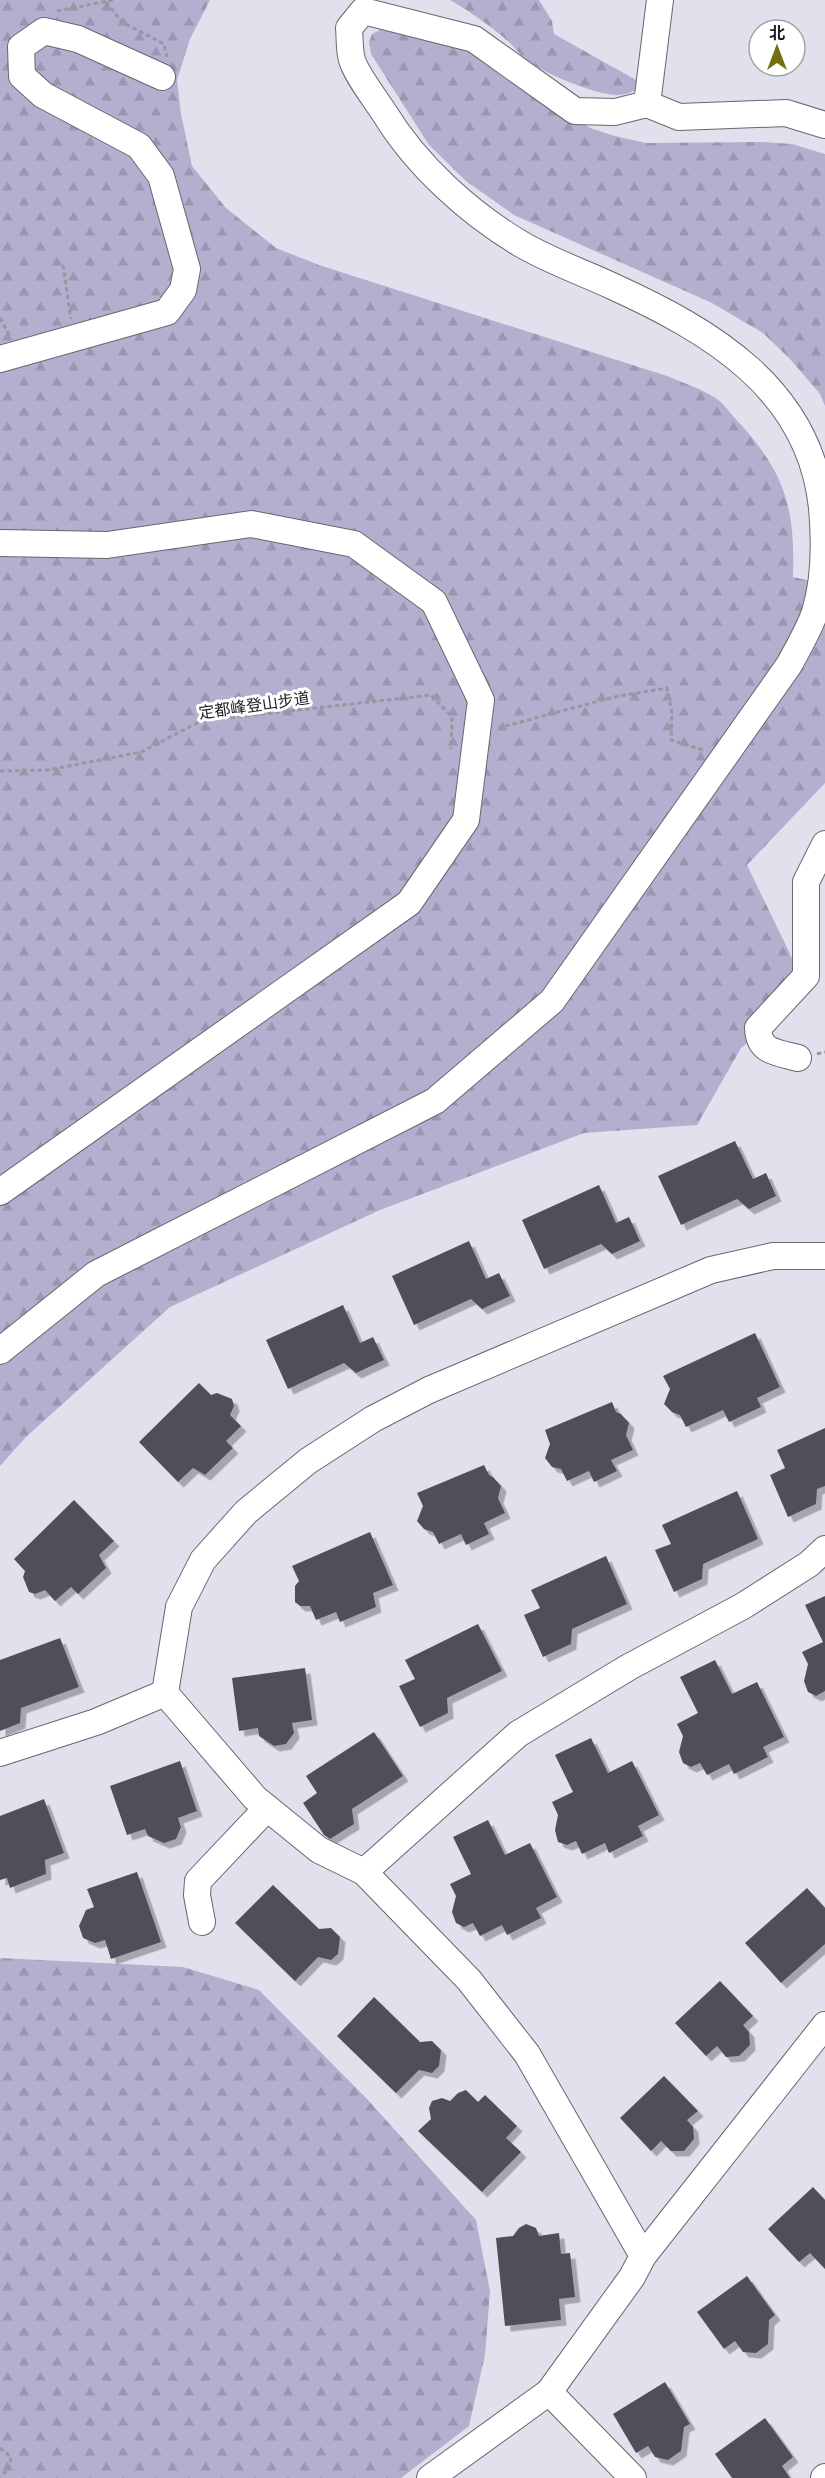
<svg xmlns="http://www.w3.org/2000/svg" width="825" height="2478" font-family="'Asap Condensed','Noto Sans SC',sans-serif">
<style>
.forest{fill:url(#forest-firs)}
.building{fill:#4f4f59;filter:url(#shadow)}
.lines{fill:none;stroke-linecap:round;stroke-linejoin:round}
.minor-casing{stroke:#676671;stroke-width:28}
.path{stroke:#9797a0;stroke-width:3;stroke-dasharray:4.5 3;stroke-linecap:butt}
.minor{stroke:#fff;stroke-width:26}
.labels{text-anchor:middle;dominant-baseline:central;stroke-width:6;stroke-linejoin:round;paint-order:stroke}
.street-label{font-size:16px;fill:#1c1c20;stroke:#fff}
</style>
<defs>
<pattern id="forest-firs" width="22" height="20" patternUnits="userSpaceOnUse" patternTransform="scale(1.5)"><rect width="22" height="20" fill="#b2b0ce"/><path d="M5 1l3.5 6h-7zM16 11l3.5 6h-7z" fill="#9897b1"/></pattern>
<filter id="shadow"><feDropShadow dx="5.5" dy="5.5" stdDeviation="0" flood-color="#0004"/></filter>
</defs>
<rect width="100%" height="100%" fill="#e1e1ed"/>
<g class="forest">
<path d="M 0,0 L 210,0 L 190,39 L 177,80 L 181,114 L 192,166 L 226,208 L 276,248 L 319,265 L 667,376 C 683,383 703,389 717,399 C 726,406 734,418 742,426 C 787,476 795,512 793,577 L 825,584 L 825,783 L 747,865 L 805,985 L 791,1007 L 741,1048 L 697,1125 L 584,1133 L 380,1210 L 170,1307 L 26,1437 L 0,1466 Z"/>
<path d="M 450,0 L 539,0 L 552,21 L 554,34 L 645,85 C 636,90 626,96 615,95 C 592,93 544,74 526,59 C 520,55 515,48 510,43 C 492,27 471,12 450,0 Z"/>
<polygon points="382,29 472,52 590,128 615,136 646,143 761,142 792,144 825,154 825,406 820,394 790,359 763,333 712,303 514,215 466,181 429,145 371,54 369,42 372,34"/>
<polygon points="0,1958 183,1967 259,1990 368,2100 476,2220 490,2291 485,2355 469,2426 401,2478 0,2478"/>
</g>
<g class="building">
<polygon points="735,1141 753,1179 766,1173 776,1196 749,1209 737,1199 681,1225 658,1176"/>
<polygon points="599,1185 616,1223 629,1217 640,1241 612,1254 601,1244 544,1269 522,1220"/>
<polygon points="469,1241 486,1279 499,1273 510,1296 482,1309 471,1299 414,1325 392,1276"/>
<polygon points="343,1305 360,1343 373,1337 384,1360 356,1373 344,1363 288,1389 266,1340"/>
<polygon points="755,1333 780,1387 757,1398 761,1407 729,1422 723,1410 686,1427 680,1415 672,1412 664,1404 670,1389 663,1376"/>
<polygon points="199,1383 211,1395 217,1393 232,1399 234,1406 230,1415 241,1426 226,1441 233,1448 205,1475 193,1468 178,1482 139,1442"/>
<polygon points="612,1402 616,1412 621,1414 629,1423 626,1435 633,1450 611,1460 617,1471 594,1482 589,1471 567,1481 561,1469 552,1467 545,1458 550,1444 545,1430"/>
<polygon points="825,1428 825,1486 817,1489 816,1504 788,1517 770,1475 785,1468 777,1450"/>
<polygon points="484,1465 489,1475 493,1477 501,1486 498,1498 505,1513 484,1523 489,1534 466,1545 461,1534 439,1544 433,1532 424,1529 417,1521 423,1506 417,1493"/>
<polygon points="737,1491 758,1539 703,1564 702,1579 674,1592 655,1550 671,1544 662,1525"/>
<polygon points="74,1500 114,1541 99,1555 106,1568 78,1594 71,1587 55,1601 45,1590 35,1594 29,1592 23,1577 25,1571 14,1559"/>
<polygon points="370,1532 393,1585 373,1593 376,1607 340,1622 336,1612 316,1620 310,1606 300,1606 295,1602 295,1586 299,1581 292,1566"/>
<polygon points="606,1556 627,1604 572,1629 571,1644 543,1657 524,1615 540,1608 531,1590"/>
<polygon points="825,1596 825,1691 816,1696 808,1692 804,1681 808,1664 802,1652 823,1642 805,1605"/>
<polygon points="478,1624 502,1671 447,1698 448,1713 420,1727 399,1686 415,1679 405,1660"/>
<polygon points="60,1638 79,1687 21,1708 20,1723 0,1731 0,1660"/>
<polygon points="715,1660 732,1694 757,1682 784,1737 763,1747 768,1757 734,1774 729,1764 707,1775 700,1763 691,1767 683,1763 679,1752 683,1736 677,1724 698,1713 680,1677"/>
<polygon points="305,1668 312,1720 292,1723 294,1733 286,1744 274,1746 259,1736 258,1728 239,1731 232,1678"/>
<polygon points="374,1732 403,1776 352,1809 354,1824 330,1839 324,1835 303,1803 317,1793 306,1776"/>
<polygon points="591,1738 608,1773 632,1761 659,1815 638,1826 643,1836 609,1853 605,1843 582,1854 576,1841 567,1845 558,1842 555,1830 558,1815 552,1802 573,1792 555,1755"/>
<polygon points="180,1761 197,1811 178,1818 181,1827 176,1839 164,1843 148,1836 145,1829 127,1835 110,1786"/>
<polygon points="44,1799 64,1853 45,1860 46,1874 10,1888 7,1878 0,1880 0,1816"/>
<polygon points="488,1820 505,1855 530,1843 557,1897 536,1908 541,1918 507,1935 502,1925 480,1936 473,1923 464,1927 456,1923 452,1912 456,1896 450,1884 471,1874 453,1837"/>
<polygon points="137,1872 161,1942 111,1959 105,1940 95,1943 83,1938 79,1926 86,1910 94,1907 87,1889"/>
<polygon points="273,1885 319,1929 331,1928 340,1937 338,1954 331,1960 318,1957 295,1981 235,1923"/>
<polygon points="807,1888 825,1908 825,1944 781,1983 745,1943"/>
<polygon points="720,1981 753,2016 743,2025 749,2032 750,2045 739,2056 726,2057 717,2046 706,2056 675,2023"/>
<polygon points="374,1997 420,2042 432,2041 441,2050 439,2066 432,2073 419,2070 396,2093 337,2036"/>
<polygon points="664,2076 698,2111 687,2120 693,2127 694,2139 684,2151 671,2151 661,2141 651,2151 620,2118"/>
<polygon points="466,2090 478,2102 485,2095 517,2126 506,2138 521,2152 482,2192 418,2131 431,2119 429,2108 432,2101 442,2098 450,2101 458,2093"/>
<polygon points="813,2187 825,2200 825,2269 810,2253 799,2262 768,2229"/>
<polygon points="526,2224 536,2228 539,2236 559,2233 561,2254 570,2253 575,2297 559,2299 561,2320 505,2326 496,2238 513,2236 519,2228"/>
<polygon points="747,2276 775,2315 769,2320 768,2344 756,2353 743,2352 735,2341 724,2349 697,2312"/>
<polygon points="665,2382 690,2424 684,2427 681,2451 668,2460 655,2457 648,2446 636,2453 613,2414"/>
<polygon points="765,2418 793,2457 782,2466 790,2478 732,2478 715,2454"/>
</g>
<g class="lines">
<defs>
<g id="minor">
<polyline points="647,104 679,117 786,113 825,125"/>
<polyline points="0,359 167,312 183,290 187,269 161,176 139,146 43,95 22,76 21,47 44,31 78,39 162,77"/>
<polyline points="0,543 107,545 251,524 354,544 434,602 481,700 466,820 409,903 0,1192"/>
<path d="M 798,1058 C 777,1052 759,1053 758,1028 L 806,976 L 806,882 L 825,844"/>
<path d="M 0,1351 L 96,1274 L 435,1101 L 552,1001 L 789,665 C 798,648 809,630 815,612 C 825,579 825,541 822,508 C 810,389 711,331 612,286 C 582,272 550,261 521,244 C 469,213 417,166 385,114 C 376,100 356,74 352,60 C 349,50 350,38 349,28 L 363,11 L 474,39 L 575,111 L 615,112 L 647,104 L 660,0"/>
<polyline points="0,1753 96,1722 165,1693"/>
<polyline points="364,1872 518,1734 629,1667 743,1606 809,1564 825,1549"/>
<polyline points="202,1922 197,1895 198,1881 267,1808"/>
<polyline points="643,2256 527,2054 469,1980 364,1872 319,1850 255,1798 165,1693 179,1607 203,1560 246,1512 308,1461 373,1419 429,1390 711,1270 773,1256 825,1256"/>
<polyline points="549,2392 633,2478"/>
<polyline points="430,2478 549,2392 632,2277 643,2256 825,2025"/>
<polyline points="824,2478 825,2477"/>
</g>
</defs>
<use href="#minor" class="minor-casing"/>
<g class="path">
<polyline points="106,2 122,22 164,44 167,57"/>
<polyline points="57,11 113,0"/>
<polyline points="63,265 71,319"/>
<polyline points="0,318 10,336"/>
<polyline points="498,728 614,697 667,688 672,713 671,740 703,750"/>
<polyline points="0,771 48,770 141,752 201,721 431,695 452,717 451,749"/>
<polyline points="817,1054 825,1052"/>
<polyline points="0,2448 11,2457 9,2470 0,2476"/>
</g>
<use href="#minor" class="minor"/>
</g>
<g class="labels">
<g class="street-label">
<text transform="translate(254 705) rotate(-8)">定都峰登山步道</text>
</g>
</g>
<g transform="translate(777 48)"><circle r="28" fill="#ffffff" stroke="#a4a4a6" stroke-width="1.5"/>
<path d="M0-4.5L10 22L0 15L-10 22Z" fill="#727012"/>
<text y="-9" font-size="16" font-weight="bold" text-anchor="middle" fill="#1c1c20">北</text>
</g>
</svg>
